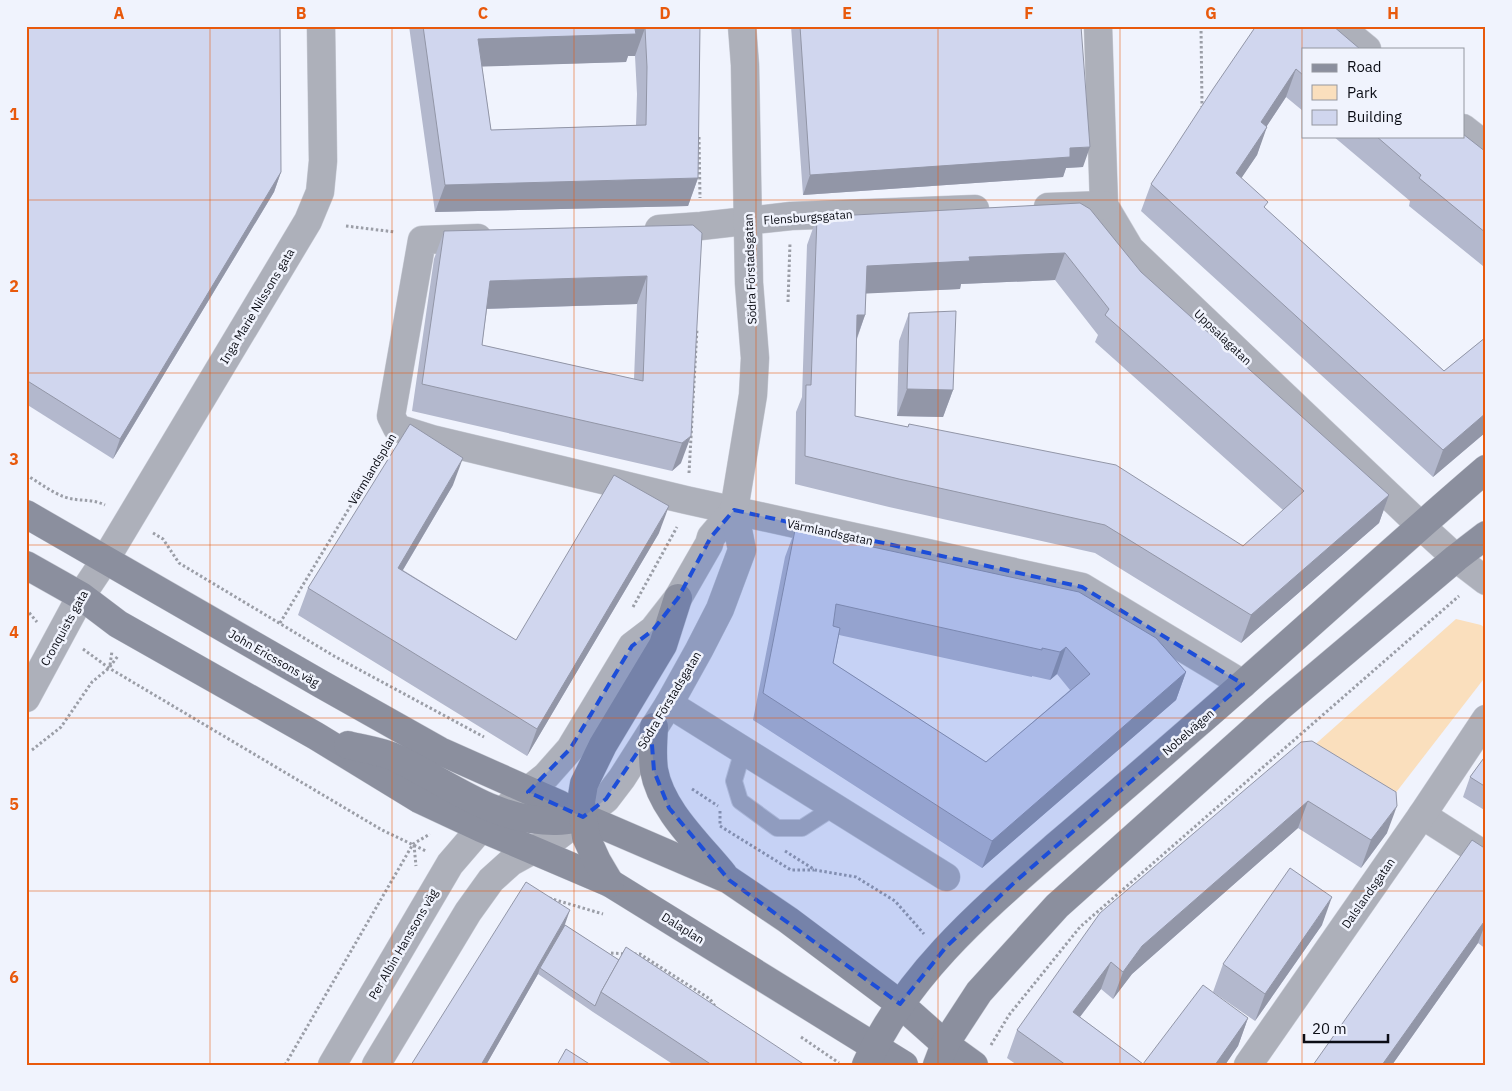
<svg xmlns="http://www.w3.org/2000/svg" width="1512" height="1091" font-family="'IBM Plex Sans',sans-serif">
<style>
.green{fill:#fadfbd}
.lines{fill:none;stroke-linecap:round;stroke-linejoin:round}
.service-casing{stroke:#cbced8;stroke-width:18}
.minor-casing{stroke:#cbced8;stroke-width:29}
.tertiary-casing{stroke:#cbced8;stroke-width:29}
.secondary-casing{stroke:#cbced8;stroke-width:29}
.path{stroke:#9b9ea7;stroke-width:3;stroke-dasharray:2.5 2.5;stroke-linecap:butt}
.service{stroke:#adb0ba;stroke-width:16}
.minor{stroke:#adb0ba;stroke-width:28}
.tertiary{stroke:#adb0ba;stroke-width:28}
.secondary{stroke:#8b8f9e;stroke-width:28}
.wall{fill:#b3b8cd;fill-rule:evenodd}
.shaded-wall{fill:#9296a7}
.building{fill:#d0d6ee;stroke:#9296a7;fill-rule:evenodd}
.marked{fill:#1d4ed8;fill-opacity:0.2;stroke:#1d4ed8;stroke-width:4;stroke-dasharray:10 6;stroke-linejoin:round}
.grid{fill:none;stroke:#e8590c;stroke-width:1;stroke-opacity:0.55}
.labels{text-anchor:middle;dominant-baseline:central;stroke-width:5;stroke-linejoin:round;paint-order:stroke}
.street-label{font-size:12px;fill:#0b0d15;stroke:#f0f3fd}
.neatline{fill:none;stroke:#e8590c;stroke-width:2}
.grid-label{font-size:16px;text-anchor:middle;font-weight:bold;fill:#e8590c}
</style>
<rect width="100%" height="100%" fill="#f0f3fd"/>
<polygon class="green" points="1456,619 1481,625 1486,629 1486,676 1384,808 1301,757"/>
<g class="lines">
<defs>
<polyline id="service" points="743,750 734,781 740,801 777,828 802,828 833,808"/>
<g id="minor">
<polyline points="1098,26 1104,205 1130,249 1421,526 1456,558 1486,581"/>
<polyline points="1339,26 1367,49"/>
<polyline points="1463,128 1486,146"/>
<polyline points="1048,207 1104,205"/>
<polyline points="659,229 701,226 791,216 975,209"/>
<polyline points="478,238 422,240 391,416 397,428 432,439 686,500 1082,587 1243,684"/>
<polyline points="26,698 81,596 105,560 308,221 320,192 323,161 321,26"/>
<polyline points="669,704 946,877"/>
<polyline points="1422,815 1486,856"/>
<polyline points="1248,1065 1422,815 1486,719"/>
</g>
<g id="tertiary">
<polyline points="332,1065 450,864 481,828 546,776 570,749 632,646 653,630 678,598 709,544 711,537 734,510"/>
<polyline points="376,1065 468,912 491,880 511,862 558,836 583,817 606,799 622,778 669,704 699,650 720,609 742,550 734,510 753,395 755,358 749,283 745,65 742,26"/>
</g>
<g id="secondary">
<polyline points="26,514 321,684 440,751 559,804 583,817 729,880 788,920 900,1004 945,1044 974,1065"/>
<polyline points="26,565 81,596 118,624 316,736 419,799 481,828 610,883 904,1065"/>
<path d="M 654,727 C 653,741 652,756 654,770 C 661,810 699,844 724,875"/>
<path d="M 348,745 C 363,749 382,751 396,758 C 449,783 493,822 556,821 C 565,821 574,819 583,817"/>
<polyline points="610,883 597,861 586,837 581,802 584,784 603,745 663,645 678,598"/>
<path d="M 866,1065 C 906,974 985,908 1058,844 C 1104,805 1150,765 1196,725 C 1293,641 1388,553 1486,469"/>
<polyline points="937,1065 945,1044 979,992 1057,906 1276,710 1456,558 1486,535"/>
</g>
</defs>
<use href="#service" class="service-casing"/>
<use href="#minor" class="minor-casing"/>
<use href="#tertiary" class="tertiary-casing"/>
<use href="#secondary" class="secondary-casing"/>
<g class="path">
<polyline points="1201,26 1202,107"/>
<polyline points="699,137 700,198"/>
<polyline points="346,226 395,232"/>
<polyline points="788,302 790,243"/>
<polyline points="689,473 697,329"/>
<path d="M 26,475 C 39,482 52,493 65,497 C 79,502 90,498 105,505"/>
<polyline points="153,533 163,539 179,563 334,656 484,737"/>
<polyline points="633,607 677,527"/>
<polyline points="26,609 37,622"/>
<polyline points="280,623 383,452"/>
<polyline points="83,649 109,668 382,830 426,851"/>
<polyline points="110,665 112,651"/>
<polyline points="32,750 61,727 92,682 109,668 118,656"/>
<polyline points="692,789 718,806"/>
<polyline points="720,811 720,826 791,870 814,870"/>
<polyline points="414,845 416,866"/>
<polyline points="785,851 815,870 856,877 895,901 924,934"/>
<polyline points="549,898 603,914"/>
<polyline points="611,953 626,954"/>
<polyline points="634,954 640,954 710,999 717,1009"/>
<polyline points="801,1037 839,1063"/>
<polyline points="991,1045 1009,1015 1080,927 1459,596"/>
<polyline points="285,1065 413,844 430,834"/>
</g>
<use href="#service" class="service"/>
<use href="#minor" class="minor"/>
<use href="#tertiary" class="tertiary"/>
<use href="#secondary" class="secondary"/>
</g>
<g class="wall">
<polygon points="26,26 281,172 274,192 113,459 26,404"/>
<path d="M 409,26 L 700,26 L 698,178 L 688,206 L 435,212 ZM 628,56 L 635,56 L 637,94 L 636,125 L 491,130 L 482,66 L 626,62 Z"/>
<polygon points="791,26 1081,26 1083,167 1066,168 1063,177 803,195"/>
<polygon points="1303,49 1303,111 1286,97 1266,127 1257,155 1241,178 1266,209 1444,371 1486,337 1486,432 1433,477 1141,211 1151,184"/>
<polygon points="1333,136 1463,136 1486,152 1486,262 1483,266 1409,206 1410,201"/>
<path d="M 1080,203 L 1141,272 L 1389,495 L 1379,523 L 1241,643 L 1095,553 L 889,507 L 795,484 L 796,412 L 802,397 L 807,245 L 817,217 ZM 1055,280 L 1098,335 L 1095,342 L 1283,510 L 1243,546 L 909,424 L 908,427 L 855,416 L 857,339 L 865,315 L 866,293 L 960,289 L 961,284 Z"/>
<path d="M 693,225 L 681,463 L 672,471 L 412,411 L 434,259 L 444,231 ZM 637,304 L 634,379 L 482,345 L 487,309 Z"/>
<polygon points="909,313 953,390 943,417 897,416 899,341"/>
<polygon points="453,485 403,570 516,640 659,533 527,756 298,615 308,588"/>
<path d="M 795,530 L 1186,672 L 1176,700 L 982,868 L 753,720 L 785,557 ZM 839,635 L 1032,677 L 1032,676 L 1050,680 L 1057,674 L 1070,690 L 986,762 L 833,663 Z"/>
<polygon points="1301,742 1387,833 1361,868 1298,828 1132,974 1113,999 1101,989 1080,1017 1143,1064 1248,1018 1238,1046 1225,1065 1017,1065 1007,1058 1017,1030"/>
<polygon points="1486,755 1486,811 1463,797 1470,777"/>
<polygon points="1486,849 1486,949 1478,943 1392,1065 1313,1065"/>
<polygon points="565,925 619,960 805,1065 674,1065 593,1012 538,974 486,1065 411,1065"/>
<polygon points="1322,925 1255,1021 1213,992 1223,964"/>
</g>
<g class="shaded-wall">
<polygon points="645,28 635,56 628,56 626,62 468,67 478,39"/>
<polygon points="1296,69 1286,97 1251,150 1261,122"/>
<polygon points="1267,127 1257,155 1226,201 1236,173"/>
<polygon points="1090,147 1083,167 1066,168 1063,177 803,195 810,175 1070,148"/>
<polygon points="281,172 274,192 113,459 120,439"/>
<polygon points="698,178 688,206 435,212 445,185"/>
<polygon points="1065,253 1055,280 961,284 960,289 857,294 867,266 969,257"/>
<polygon points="1486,257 1486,262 1483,266"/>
<polygon points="647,276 637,304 480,309 490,281"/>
<polygon points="857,315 865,315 855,343"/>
<polygon points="907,389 953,390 943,417 897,416"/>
<polygon points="1486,413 1486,432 1433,477 1443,450"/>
<polygon points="691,436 681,463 672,471 682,443"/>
<polygon points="463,458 453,485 388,595 398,568"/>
<polygon points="1389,495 1379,523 1241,643 1251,615"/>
<polygon points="669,506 659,533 527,756 537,729"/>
<polygon points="1066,647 1057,674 1050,680 1060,652"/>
<polygon points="1186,672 1176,700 982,868 992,841"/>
<polygon points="1308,801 1298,828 1132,974 1113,999 1123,972 1142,946"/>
<polygon points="1397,806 1387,833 1361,868 1371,840"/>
<polygon points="1332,897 1322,925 1255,1021 1265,994"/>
<polygon points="570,910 563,930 540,968 538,974 486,1065 481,1065"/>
<polygon points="1486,919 1486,922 1478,943 1392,1065 1382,1065"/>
<polygon points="1111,962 1101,989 1063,1039 1073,1012"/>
<polygon points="1248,1018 1238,1046 1225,1065 1215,1065"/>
</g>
<g class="building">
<polygon points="26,26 280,26 281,172 120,439 26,380"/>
<path d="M 423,26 L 700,26 L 698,178 L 445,185 ZM 645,28 L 647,67 L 646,125 L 491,130 L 478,39 L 636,34 L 635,29 Z"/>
<polygon points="800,26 1081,26 1090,147 1070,148 1070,157 810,175"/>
<polygon points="1256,26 1333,26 1360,49 1303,49 1303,75 1296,69 1261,122 1267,127 1236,173 1268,202 1264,207 1444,371 1486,337 1486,413 1443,450 1151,184 1213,89"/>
<polygon points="1463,134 1486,152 1486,233 1419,178 1421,175 1376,136 1463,136"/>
<path d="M 1080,203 L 1090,209 L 1141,272 L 1389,495 L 1251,615 L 1105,525 L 899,479 L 805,456 L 806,385 L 811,385 L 817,217 ZM 1065,253 L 1109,309 L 1105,315 L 1304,491 L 1243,546 L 1116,465 L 909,424 L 908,427 L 855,416 L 857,315 L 865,315 L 867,266 L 970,261 L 969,257 Z"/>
<path d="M 693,225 L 702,233 L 691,436 L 682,443 L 422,384 L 444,231 ZM 647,276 L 643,381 L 482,345 L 490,281 Z"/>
<polygon points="956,311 953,390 907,389 909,313"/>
<polygon points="410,424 463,458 398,568 516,640 614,475 669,506 537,729 308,588"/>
<path d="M 795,530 L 1079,592 L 1156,638 L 1186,672 L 992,841 L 763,693 ZM 836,604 L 1042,650 L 1042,648 L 1060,652 L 1066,647 L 1090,674 L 986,762 L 833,663 L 840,628 L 833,626 Z"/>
<polygon points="1312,741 1396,792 1397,806 1371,840 1308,801 1142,946 1123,972 1111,962 1073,1012 1143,1064 1203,985 1248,1018 1215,1065 1066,1065 1017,1030 1100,913 1301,742"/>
<polygon points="1486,755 1486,787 1470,777"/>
<polygon points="1472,840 1486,849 1486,919 1382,1065 1313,1065"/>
<polygon points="1290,868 1332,897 1265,994 1223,964"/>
<polygon points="526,882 570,910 481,1065 411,1065"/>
<polygon points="565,925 619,960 601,992 595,1006 540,968"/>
<polygon points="626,947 805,1065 712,1065 601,992"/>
<polygon points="566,1049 591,1065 557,1065"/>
</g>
<path class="marked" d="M 734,510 L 1082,587 L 1243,684 L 1016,881 L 946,947 L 900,1004 L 729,880 L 669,808 L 654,771 L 651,732 L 606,799 L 583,817 L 528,792 L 570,749 L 632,646 L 653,630 L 678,598 L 711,537 Z"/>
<path class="grid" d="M 210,26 L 210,1065M 392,26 L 392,1065M 574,26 L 574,1065M 756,26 L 756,1065M 938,26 L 938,1065M 1120,26 L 1120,1065M 1302,26 L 1302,1065M 26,200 L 1486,200M 26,373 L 1486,373M 26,545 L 1486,545M 26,718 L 1486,718M 26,891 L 1486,891"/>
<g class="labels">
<g class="street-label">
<text transform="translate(808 217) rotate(-4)">Flensburgsgatan</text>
<text transform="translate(750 269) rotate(-92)">Södra Förstadsgatan</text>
<text transform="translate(257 306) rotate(-59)">Inga Marie Nilssons gata</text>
<text transform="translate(1223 337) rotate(44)">Uppsalagatan</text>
<text transform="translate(372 469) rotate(-59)">Värmlandsplan</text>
<text transform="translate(830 532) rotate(12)">Värmlandsgatan</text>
<text transform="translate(64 628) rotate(-61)">Cronquists gata</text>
<text transform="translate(274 658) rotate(30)">John Ericssons väg</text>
<text transform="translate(669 700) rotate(-59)">Södra Förstadsgatan</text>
<text transform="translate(1188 732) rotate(-41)">Nobelvägen</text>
<text transform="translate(1368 893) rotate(-55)">Dalslandsgatan</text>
<text transform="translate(683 928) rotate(32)">Dalaplan</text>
<text transform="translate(403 944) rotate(-60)">Per Albin Hanssons väg</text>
</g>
</g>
<rect width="1512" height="1091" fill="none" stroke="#f0f3fd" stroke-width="55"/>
<rect x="1302" y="48" width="162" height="90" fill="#f0f3fd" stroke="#9497a0"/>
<rect x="1312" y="64" width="25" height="8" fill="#8b8f9e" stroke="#9497a0"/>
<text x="1347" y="72" font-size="15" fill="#0b0d15">Road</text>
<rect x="1312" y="85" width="25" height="15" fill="#fadfbd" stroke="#9497a0"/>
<text x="1347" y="98" font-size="15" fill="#0b0d15">Park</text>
<rect x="1312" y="110" width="25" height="15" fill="#d0d6ee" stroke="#9497a0"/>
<text x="1347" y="122" font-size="15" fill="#0b0d15">Building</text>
<path d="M1304 1034v8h84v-8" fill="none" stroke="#0b0d15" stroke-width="2.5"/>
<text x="1312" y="1034" font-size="15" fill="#0b0d15" stroke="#f0f3fd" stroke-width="4" paint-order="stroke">20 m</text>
<rect x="28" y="28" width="1456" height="1036" class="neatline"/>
<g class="grid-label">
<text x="119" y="19">A</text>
<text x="301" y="19">B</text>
<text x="483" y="19">C</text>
<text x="665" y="19">D</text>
<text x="847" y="19">E</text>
<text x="1029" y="19">F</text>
<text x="1211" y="19">G</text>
<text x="1393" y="19">H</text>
<text x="14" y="120">1</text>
<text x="14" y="292">2</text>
<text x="14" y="465">3</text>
<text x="14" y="638">4</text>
<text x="14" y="810">5</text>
<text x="14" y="983">6</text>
</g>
</svg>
